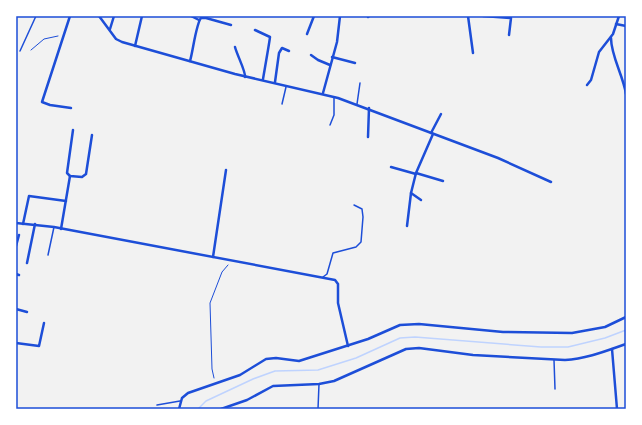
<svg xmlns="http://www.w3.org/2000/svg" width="642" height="425" font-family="'Nunito Sans',sans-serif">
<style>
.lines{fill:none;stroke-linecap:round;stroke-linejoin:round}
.stream{stroke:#bfd3fe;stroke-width:1.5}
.path{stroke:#1d4ed8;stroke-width:1}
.service{stroke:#1d4ed8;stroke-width:1.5}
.minor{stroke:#1d4ed8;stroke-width:2.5}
.neatline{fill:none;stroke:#1d4ed8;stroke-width:1.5}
</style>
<rect width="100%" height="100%" fill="#f2f2f2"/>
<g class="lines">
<polyline class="stream" points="198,409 206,401 253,379 275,371 318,370 356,358 400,338 415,337 541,347 568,347 605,338 626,330"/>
<g class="path">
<polyline points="31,50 44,39 58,36"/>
<polyline points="214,378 212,369 210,303 222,272 228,265"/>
</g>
<g class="service">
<polyline points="20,51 36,16"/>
<polyline points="282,104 286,87"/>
<polyline points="357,104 360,83"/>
<polyline points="330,125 334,115 334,98"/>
<polyline points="48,255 54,227"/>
<polyline points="323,277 327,274 333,253 356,247 361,242 363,217 362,209 354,205"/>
<polyline points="554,360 555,389"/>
<polyline points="157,405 180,401"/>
<polyline points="318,409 319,384"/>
</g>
<g class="minor">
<polyline points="70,16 42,102 50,105 71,108"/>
<polyline points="99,16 116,39 122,42 235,74 338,98 498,158 551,182"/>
<polyline points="191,16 199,20"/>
<polyline points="468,16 473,53"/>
<polyline points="483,16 511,18 509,35"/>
<polyline points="368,17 369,16"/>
<polyline points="616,24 626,26"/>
<polyline points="110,29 114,16"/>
<path d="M 255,30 L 270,37 C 270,39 264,73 263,79"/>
<polyline points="307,34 314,16"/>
<path d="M 611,38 C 611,56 623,75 626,94"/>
<polyline points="135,46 142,16"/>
<path d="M 235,47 C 237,55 246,72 245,77"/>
<polyline points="311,55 318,60 330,65"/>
<polyline points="332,57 355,63"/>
<path d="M 190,61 C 193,51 196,24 201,18 L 206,18 L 231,25"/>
<polyline points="275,82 279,53 282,48 289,51"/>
<polyline points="587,85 591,80 599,52 613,34 619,16"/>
<polyline points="323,93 337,42 340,16"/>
<polyline points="73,130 67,173 70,176 82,177 86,174 92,135"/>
<polyline points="431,133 441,114"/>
<polyline points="368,137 369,108"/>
<polyline points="391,167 416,174"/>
<polyline points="416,173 443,181"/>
<polyline points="421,200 411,193 416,173 433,134"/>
<polyline points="16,223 54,227 335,280 338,284 338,303 348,346"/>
<polyline points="23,224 29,196 66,201"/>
<polyline points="407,226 411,193"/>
<polyline points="61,229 70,176"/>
<polyline points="16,246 19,235"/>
<polyline points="213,257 226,170"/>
<polyline points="27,263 35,224"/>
<polyline points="16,274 19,275"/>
<polyline points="16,309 27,312"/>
<polyline points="16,343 39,346 44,323"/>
<polyline points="612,349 617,409"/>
<polyline points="179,409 182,398 188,393 240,375 266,359 276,358 299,361 368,339 400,325 419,324 503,332 572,333 605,327 626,317"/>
<path d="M 221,409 L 247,400 L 273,386 L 319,384 L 334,381 L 406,349 L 419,348 L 473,355 L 565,360 C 586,359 606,351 626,344"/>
</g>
</g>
<rect width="642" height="425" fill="none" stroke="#ffffff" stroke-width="34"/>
<rect x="17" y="17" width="608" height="391" class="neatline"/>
</svg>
